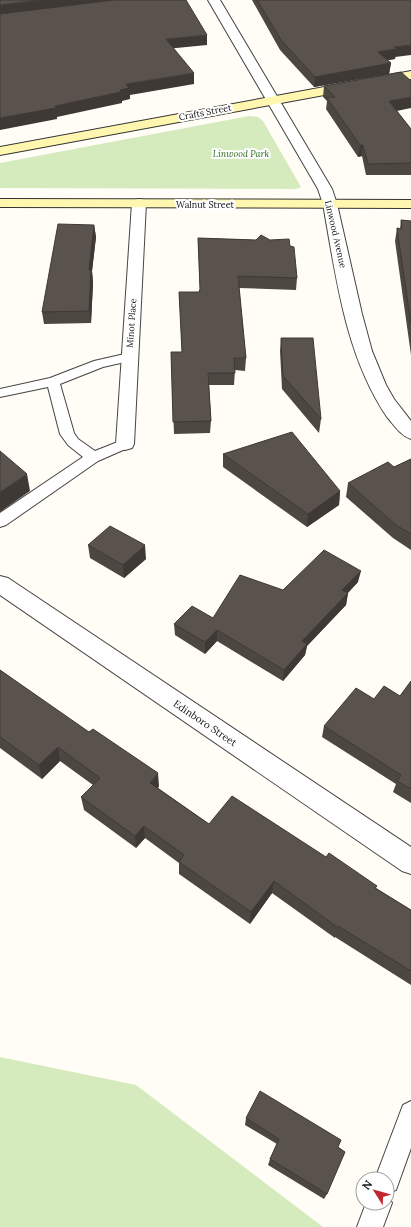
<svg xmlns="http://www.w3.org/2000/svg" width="411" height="1227" font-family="Lora,serif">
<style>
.green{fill:#d5ebbd}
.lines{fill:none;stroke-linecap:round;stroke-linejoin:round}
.lane-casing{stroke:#444;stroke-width:2}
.street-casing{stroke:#444;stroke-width:2}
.secondary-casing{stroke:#333;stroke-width:2}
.lane{fill:#fff;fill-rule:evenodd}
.street{fill:#fff;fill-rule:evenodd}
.secondary{fill:#fff6b0;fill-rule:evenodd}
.wall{fill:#4d4742}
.shaded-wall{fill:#3f3936}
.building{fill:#5a524d;stroke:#3f3936}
.labels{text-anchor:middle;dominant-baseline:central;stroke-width:4;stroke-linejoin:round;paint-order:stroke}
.far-street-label{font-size:9px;fill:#111;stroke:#fff}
.far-park-label{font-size:9px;font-style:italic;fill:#2f6b1f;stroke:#fff}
.street-label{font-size:10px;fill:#111;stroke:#fff}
</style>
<rect width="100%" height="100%" fill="#fffdf5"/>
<g class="green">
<polygon points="249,116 258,117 263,121 301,187 296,189 0,188 0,163"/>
<polygon points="0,1057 136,1085 323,1227 0,1227"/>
</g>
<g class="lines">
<defs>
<g id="lane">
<polygon points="129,353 134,354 136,357 134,360 103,367 60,384 74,433 78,439 95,451 125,439 130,441 132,444 130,447 98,461 6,525 0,527 0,513 83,457 68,445 60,434 48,387 0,397 0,389 50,378 94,361"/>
<polygon points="411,1101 411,1148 396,1190 387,1193 387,1179 375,1179 403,1105"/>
<polygon points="387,1194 392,1203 383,1227 357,1227 366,1203 387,1203"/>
</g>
<g id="street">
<path d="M 208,0 L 220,0 L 332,189 L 337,204 L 362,314 L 372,351 L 386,385 L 394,399 L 411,421 L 411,439 C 401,436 394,425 387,417 C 345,355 336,276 323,204 L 318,189 Z"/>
<polygon points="139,199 144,200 146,203 134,444 132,448 125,450 118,448 116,444 132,203 134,200"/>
<polygon points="0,576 8,578 411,847 411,874 402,871 0,595"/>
</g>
<g id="secondary">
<polygon points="411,71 411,79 0,155 0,147"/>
<polygon points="0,199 411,200 411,208 0,207"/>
</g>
</defs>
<use href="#lane" class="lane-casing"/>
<use href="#street" class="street-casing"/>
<use href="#secondary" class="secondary-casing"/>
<use href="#lane" class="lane"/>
<use href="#street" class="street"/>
<use href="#secondary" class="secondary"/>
</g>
<g class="wall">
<polygon points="252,0 411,0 395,59 387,60 391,63 389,74 314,87 280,50"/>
<polygon points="324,86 397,111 411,129 411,175 366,175 362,156 358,157 326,109 327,101 323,97"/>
<polygon points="401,220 411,221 411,355 395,241 397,228 400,229"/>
<polygon points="94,225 96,237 92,271 93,283 91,323 44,324 42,312"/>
<polygon points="198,238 256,240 270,240 290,246 297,278 296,290 239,288 246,358 245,371 235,370 234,385 209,385 211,421 210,433 174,434 171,352 182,352 179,292 199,292 200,290"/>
<polygon points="281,338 321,419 319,433 282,389 280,351"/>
<polygon points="223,454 340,491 339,505 307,527 223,467"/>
<polygon points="411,459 411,550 393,538 346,497 348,483 394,467"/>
<polygon points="88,545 146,559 124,578 90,558"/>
<polygon points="358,582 348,593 346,605 307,646 305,655 283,681 217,641 205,654 175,635 174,624 213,618"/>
<polygon points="0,670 159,786 158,788 209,824 326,857 377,886 376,888 411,910 411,985 335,937 335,938 272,893 250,924 179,874 179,863 145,838 136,848 84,810 81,797 93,785 60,761 42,779 0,748"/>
<polygon points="411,681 411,803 393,792 396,784 322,737 324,726 374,699 400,696"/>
<polygon points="246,1118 338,1147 327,1194 324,1199 268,1165 270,1159 277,1144 245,1125"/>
</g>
<g class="shaded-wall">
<polygon points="40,0 122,0 0,15 0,5"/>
<polygon points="207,35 207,45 166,49 166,39"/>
<polygon points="411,45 411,55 395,57 395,59 377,62 378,52 394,47"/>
<polygon points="391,63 389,74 314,87 315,77"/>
<polygon points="194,73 194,84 130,95 130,99 122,101 122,103 57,117 57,119 0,130 0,118 55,106 120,90 126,84"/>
<polygon points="411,97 411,108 387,113 389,101"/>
<polygon points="360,145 363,145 362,156 358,157"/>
<polygon points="94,225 96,237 92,271 93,283 91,323 89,311 89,270"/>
<polygon points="27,474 30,491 0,512 0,492"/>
<polygon points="340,491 339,505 307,527 308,514"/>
<polygon points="145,545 146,559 124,578 123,565"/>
<polygon points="361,571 358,582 340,601 342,590"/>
<polygon points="348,593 346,605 307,646 305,655 283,681 284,670 302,641"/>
<polygon points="217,630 217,641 205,654 205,642"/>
<polygon points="58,747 60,761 42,779 39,765"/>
<polygon points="158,773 159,786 151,796 150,783"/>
<polygon points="144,826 145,838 136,848 135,836"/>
<polygon points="274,881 272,893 250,924 251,912"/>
</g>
<g class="building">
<polygon points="0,0 40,0 0,5"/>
<polygon points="114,0 186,0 207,35 166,39 194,73 126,84 129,88 120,90 121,92 55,106 56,108 0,118 0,14"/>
<polygon points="257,0 411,0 411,45 394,47 397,49 378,52 391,63 315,77 281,40"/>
<polygon points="401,72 411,81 411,97 389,101 411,129 411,163 368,164 363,145 360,145 327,98 335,97 324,86"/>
<polygon points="401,220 411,221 411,324 397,228 402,229"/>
<polygon points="58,224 94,225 89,270 91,270 89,311 42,312"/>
<polygon points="261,235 270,240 289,239 290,246 294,247 297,278 238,276 246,358 234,358 235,373 208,373 211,421 173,422 171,352 182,352 179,292 199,292 200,289 198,238 256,240"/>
<polygon points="281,338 313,338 321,419 283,376"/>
<polygon points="292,432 340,491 308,514 223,454"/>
<polygon points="0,451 27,474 0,492"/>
<polygon points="411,459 411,534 396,525 348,483 388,462 394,467"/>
<polygon points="110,526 145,545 123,565 88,545"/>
<polygon points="324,550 361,571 342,590 348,593 302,641 307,644 284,670 217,630 205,642 174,624 192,606 213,618 240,575 283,590"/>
<polygon points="0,670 89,732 93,729 158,773 150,783 209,824 232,796 326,857 329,853 377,886 375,888 411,910 411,971 338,926 337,927 274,881 251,912 179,862 184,855 144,826 135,836 81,797 100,778 58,747 39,765 0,737"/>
<polygon points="411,681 411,789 397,781 401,775 324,726 356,688 374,699 384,686 400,696"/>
<polygon points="260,1091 341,1140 338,1147 345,1152 327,1194 270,1159 279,1139 246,1118"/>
</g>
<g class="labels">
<g class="far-street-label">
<text transform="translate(205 112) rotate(-11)">Crafts Street</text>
<text x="205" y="204">Walnut Street</text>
<text transform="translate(336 234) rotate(77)">Linwood Avenue</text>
<text transform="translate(131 323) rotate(-86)">Minot Place</text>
</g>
<g class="far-park-label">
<text x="241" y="153">Linwood Park</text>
</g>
<g class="street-label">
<text transform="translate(205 723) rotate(34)">Edinboro Street</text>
</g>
</g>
<g transform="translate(375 1191) rotate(307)"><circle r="19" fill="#ffffff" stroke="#a0a0a0"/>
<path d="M0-3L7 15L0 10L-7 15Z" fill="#c4262e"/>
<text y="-6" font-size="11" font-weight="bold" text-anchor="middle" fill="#111111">N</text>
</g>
</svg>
